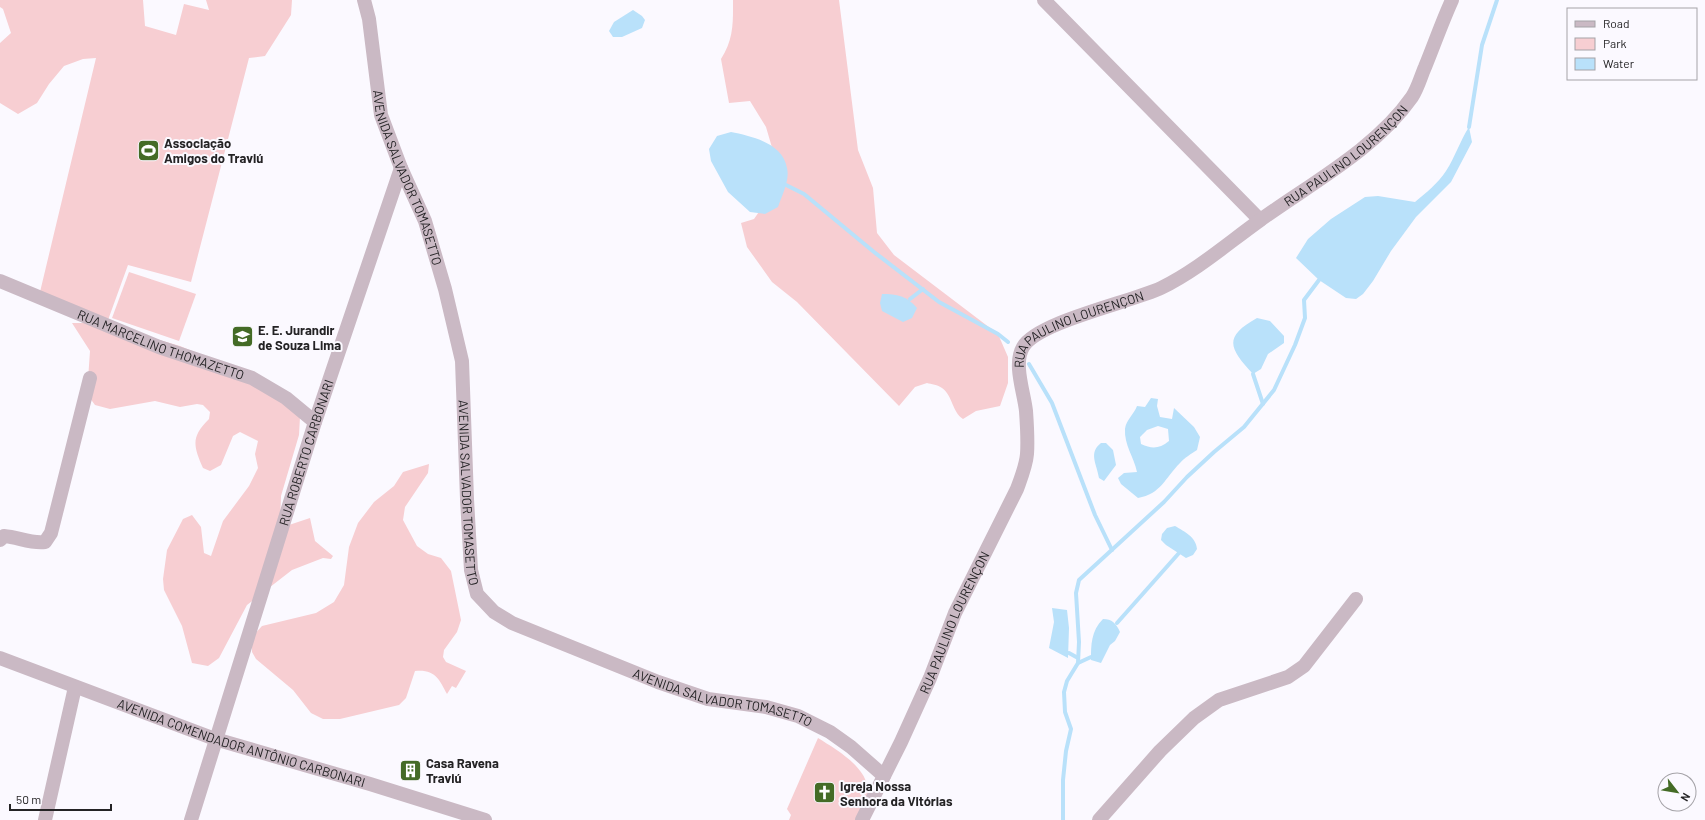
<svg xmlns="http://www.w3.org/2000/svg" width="1705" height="820" font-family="Barlow,sans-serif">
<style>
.green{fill:#f7ced2}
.water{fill:#b9e1fa;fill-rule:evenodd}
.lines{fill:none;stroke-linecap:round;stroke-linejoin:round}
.stream{stroke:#b9e1fa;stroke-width:4}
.street{stroke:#cab9c4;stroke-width:14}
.labels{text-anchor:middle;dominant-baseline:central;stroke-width:4;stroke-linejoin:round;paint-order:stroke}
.poi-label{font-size:13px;font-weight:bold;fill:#242325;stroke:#fbf9ff;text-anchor:start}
.street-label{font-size:13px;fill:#242325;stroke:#fbf9ff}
</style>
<rect width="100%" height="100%" fill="#fbf9ff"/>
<g class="green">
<polygon points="0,0 143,0 145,26 176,35 184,4 209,10 206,0 292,0 291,15 265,56 249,58 191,282 128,265 108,320 40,292 96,58 83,59 64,66 49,84 37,103 18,114 0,103 0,43 11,33 3,9 0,7"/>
<path d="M 733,0 L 839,0 L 858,150 L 873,188 L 877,233 L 894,255 L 998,334 L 1008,357 L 1008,383 L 1000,406 L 976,411 L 963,419 C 952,412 953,396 942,388 C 938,385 931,384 927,383 L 915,387 L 899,406 L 797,302 L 772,282 L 747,247 L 741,223 L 754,219 L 763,206 L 778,168 L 766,127 L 750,101 L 729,103 L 721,59 C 734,39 733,22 733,0 Z"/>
<polygon points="129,272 196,294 179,341 112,318"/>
<path d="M 72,323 L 101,323 L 180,346 L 274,385 L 300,417 L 299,435 L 281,496 L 280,522 L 286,526 L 310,518 L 315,541 L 333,556 L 331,559 L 323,558 L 292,570 L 247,605 L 219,658 L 208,666 L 192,663 L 182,626 L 164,590 L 163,579 L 167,550 L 183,519 L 192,515 L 201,527 L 204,553 L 211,556 L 223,521 L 249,486 L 258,468 L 255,454 L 258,441 L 240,432 L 233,436 L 221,465 L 210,471 L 203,468 C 193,445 191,437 209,419 L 210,412 L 203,405 L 197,404 L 180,407 L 155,401 L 110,409 L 95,405 L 87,394 L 90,351 Z"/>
<path d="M 429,464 L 428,473 L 405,507 L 403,520 L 417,546 L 428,554 L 441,558 L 451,571 L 461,620 L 457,632 L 444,650 L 443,657 L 446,662 L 466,671 L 456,688 L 452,686 L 447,694 C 439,679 435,669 415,671 L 406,698 L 399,705 L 340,719 L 323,719 L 311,713 L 293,690 L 256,659 L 252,652 L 252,637 L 262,626 L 316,613 L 334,602 L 344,585 L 349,547 L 358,523 L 374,502 L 394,486 L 403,472 Z"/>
<path d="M 818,738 C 837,750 869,768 868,793 C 868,802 862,812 859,820 L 789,820 L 791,815 L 787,809 Z"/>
</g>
<g class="water">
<polygon points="633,10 642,16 645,20 642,28 622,37 613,37 609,31 614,22"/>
<path d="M 1469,127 L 1472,142 L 1451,182 L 1416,217 L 1391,251 L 1373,281 L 1363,294 L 1356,299 L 1346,298 L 1319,280 L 1296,258 L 1308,239 L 1331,219 L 1365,197 L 1378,196 L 1415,202 C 1426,193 1438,183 1446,171 C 1455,157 1460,141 1469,127 Z"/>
<path d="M 731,132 C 751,136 783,143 787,168 C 790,180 782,195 778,207 L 765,214 L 750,212 L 728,192 L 711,161 L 709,149 L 717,136 Z"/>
<path d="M 882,294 C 897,294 907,296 917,308 L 912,318 L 903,322 L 882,311 L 880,303 Z"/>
<path d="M 1257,318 L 1270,321 L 1284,336 L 1284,343 L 1268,354 L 1261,369 L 1253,374 C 1229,348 1223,337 1257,318 Z"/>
<path d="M 1151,398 L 1158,399 L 1157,406 L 1160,417 L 1172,419 L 1174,408 L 1194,427 L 1200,437 L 1197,450 C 1191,454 1184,458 1180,463 C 1165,478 1161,494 1138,498 L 1121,484 L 1118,478 L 1124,473 L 1137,472 C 1134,457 1124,445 1125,429 C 1126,420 1134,414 1137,406 L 1145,407 ZM 1158,426 L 1168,429 L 1169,441 C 1159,449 1152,449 1141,444 L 1140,437 L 1147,430 Z"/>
<path d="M 1101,443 L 1106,443 L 1113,450 L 1116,465 L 1104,481 L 1099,478 C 1097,464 1088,453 1101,443 Z"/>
<path d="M 1175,526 C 1185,532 1196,537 1197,549 L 1193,555 L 1186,558 L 1166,545 L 1161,540 L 1162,534 L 1167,528 Z"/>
<polygon points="1052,608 1067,610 1069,628 1068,658 1049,648 1054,622"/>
<path d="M 1103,619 C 1112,619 1116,623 1120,632 L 1115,641 L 1110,645 L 1101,663 L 1091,660 C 1091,645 1091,631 1103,619 Z"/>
</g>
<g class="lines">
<g class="stream">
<polyline points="1469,127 1482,45 1497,0"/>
<polyline points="786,185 804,194 874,252 939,302 998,334 1008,342"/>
<polyline points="910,299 923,289"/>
<polyline points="1029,364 1052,403 1095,515 1112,550"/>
<polyline points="1253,374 1263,404"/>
<polyline points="1117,623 1179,553"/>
<polyline points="1069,653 1078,658"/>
<polyline points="1078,663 1091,657"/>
<polyline points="1063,820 1063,780 1066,751 1071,729 1065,712 1064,692 1067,681 1078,663 1079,642 1076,593 1079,580 1164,502 1187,477 1214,452 1244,427 1274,390 1295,345 1305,318 1304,300 1319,280"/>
</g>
<g class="street">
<path id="s1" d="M 364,0 L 369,19 L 381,115 L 401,168 L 425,221 L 445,289 L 462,361 L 467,499 L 471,570 L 477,594 L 494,612 L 512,623 L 658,682 L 708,699 L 766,707 L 798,716 L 830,732 L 851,747 L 884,776"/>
<polyline points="1044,0 1260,220"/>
<path id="s2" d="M 0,281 L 159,347 L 252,378 L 286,398 L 315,422"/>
<path d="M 0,540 L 4,536 C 18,537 31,544 45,542 L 51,533 L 90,378"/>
<path id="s3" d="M 0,658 L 215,739 L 370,784 L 485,820"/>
<polyline points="45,820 75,687"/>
<path id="s4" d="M 191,820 L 315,422 L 401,168"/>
<path id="s5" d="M 862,820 L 901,742 L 930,678 L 955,613 L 1017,489 C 1021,478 1026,466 1027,454 C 1028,440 1027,425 1026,411 C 1024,392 1013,364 1023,347 C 1037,322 1131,302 1161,288 C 1196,271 1227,244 1259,221 C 1310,184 1376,149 1412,97 C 1418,88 1421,76 1425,67 C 1434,45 1442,22 1452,0"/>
<polyline points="1099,820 1160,751 1194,718 1219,700 1288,677 1304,666 1356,599"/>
</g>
</g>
<defs>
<symbol id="stadium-square" viewBox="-11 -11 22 22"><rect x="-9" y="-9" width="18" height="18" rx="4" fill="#446b26" stroke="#fbf9ff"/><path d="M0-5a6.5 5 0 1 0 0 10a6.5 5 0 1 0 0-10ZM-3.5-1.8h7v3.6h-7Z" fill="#fff"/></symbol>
<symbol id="school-square" viewBox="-11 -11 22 22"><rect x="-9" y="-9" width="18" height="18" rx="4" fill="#446b26" stroke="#fbf9ff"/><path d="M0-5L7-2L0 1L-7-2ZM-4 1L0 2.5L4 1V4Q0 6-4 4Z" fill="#fff"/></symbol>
<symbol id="building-square" viewBox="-11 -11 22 22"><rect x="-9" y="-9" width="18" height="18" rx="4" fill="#446b26" stroke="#fbf9ff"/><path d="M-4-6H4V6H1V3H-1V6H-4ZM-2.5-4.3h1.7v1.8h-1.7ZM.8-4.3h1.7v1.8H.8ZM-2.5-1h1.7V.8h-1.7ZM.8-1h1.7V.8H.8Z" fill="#fff"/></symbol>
<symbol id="church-square" viewBox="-11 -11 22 22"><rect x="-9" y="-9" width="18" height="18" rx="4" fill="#446b26" stroke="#fbf9ff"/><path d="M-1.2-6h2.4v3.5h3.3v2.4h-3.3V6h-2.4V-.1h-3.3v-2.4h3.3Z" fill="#fff"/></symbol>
</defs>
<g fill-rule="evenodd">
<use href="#stadium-square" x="136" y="138" width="25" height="25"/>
<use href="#school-square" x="230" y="324" width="25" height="25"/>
<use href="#building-square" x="398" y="758" width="25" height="25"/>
<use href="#church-square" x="812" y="780" width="25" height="25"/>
</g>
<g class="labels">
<g class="poi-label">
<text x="164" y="143">Associação<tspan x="164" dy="15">Amigos do Traviú</tspan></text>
<text x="258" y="330">E. E. Jurandir<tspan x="258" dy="15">de Souza Lima</tspan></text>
<text x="426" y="763">Casa Ravena<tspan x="426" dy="15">Traviú</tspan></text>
<text x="840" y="786">Igreja Nossa<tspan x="840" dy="15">Senhora da Vitórias</tspan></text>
</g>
<g class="street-label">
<text stroke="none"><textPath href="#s5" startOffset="890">RUA PAULINO LOURENÇON</textPath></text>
<text stroke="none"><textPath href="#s1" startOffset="184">AVENIDA SALVADOR TOMASETTO</textPath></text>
<text stroke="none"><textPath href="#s5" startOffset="566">RUA PAULINO LOURENÇON</textPath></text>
<text stroke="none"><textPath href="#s2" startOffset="173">RUA MARCELINO THOMAZETTO</textPath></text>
<text stroke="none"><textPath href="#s4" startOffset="385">RUA ROBERTO CARBONARI</textPath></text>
<text stroke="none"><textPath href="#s1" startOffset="508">AVENIDA SALVADOR TOMASETTO</textPath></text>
<text stroke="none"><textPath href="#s5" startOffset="218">RUA PAULINO LOURENÇON</textPath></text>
<text stroke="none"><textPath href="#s1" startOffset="880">AVENIDA SALVADOR TOMASETTO</textPath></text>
<text stroke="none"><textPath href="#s3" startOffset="256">AVENIDA COMENDADOR ANTÔNIO CARBONARI</textPath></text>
</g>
</g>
<rect x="1567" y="8" width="130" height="72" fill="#fbf9ff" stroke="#a5a3a8"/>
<rect x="1575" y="21" width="20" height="6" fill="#cab9c4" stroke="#a5a3a8"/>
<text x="1603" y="28" font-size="12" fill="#242325">Road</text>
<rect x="1575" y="38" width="20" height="12" fill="#f7ced2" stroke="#a5a3a8"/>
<text x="1603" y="48" font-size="12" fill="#242325">Park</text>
<rect x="1575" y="58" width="20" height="12" fill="#b9e1fa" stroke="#a5a3a8"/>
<text x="1603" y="68" font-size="12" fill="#242325">Water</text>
<g transform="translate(1677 792) rotate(121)"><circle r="19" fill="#fbf9ff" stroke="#a5a3a8"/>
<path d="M0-3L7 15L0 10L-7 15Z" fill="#446b26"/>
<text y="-6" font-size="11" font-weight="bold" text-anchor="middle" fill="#242325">N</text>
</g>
<path d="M10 804v6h101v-6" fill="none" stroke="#242325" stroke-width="2"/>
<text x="16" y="804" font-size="12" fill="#242325" stroke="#fbf9ff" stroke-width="3" paint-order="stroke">50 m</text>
</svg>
